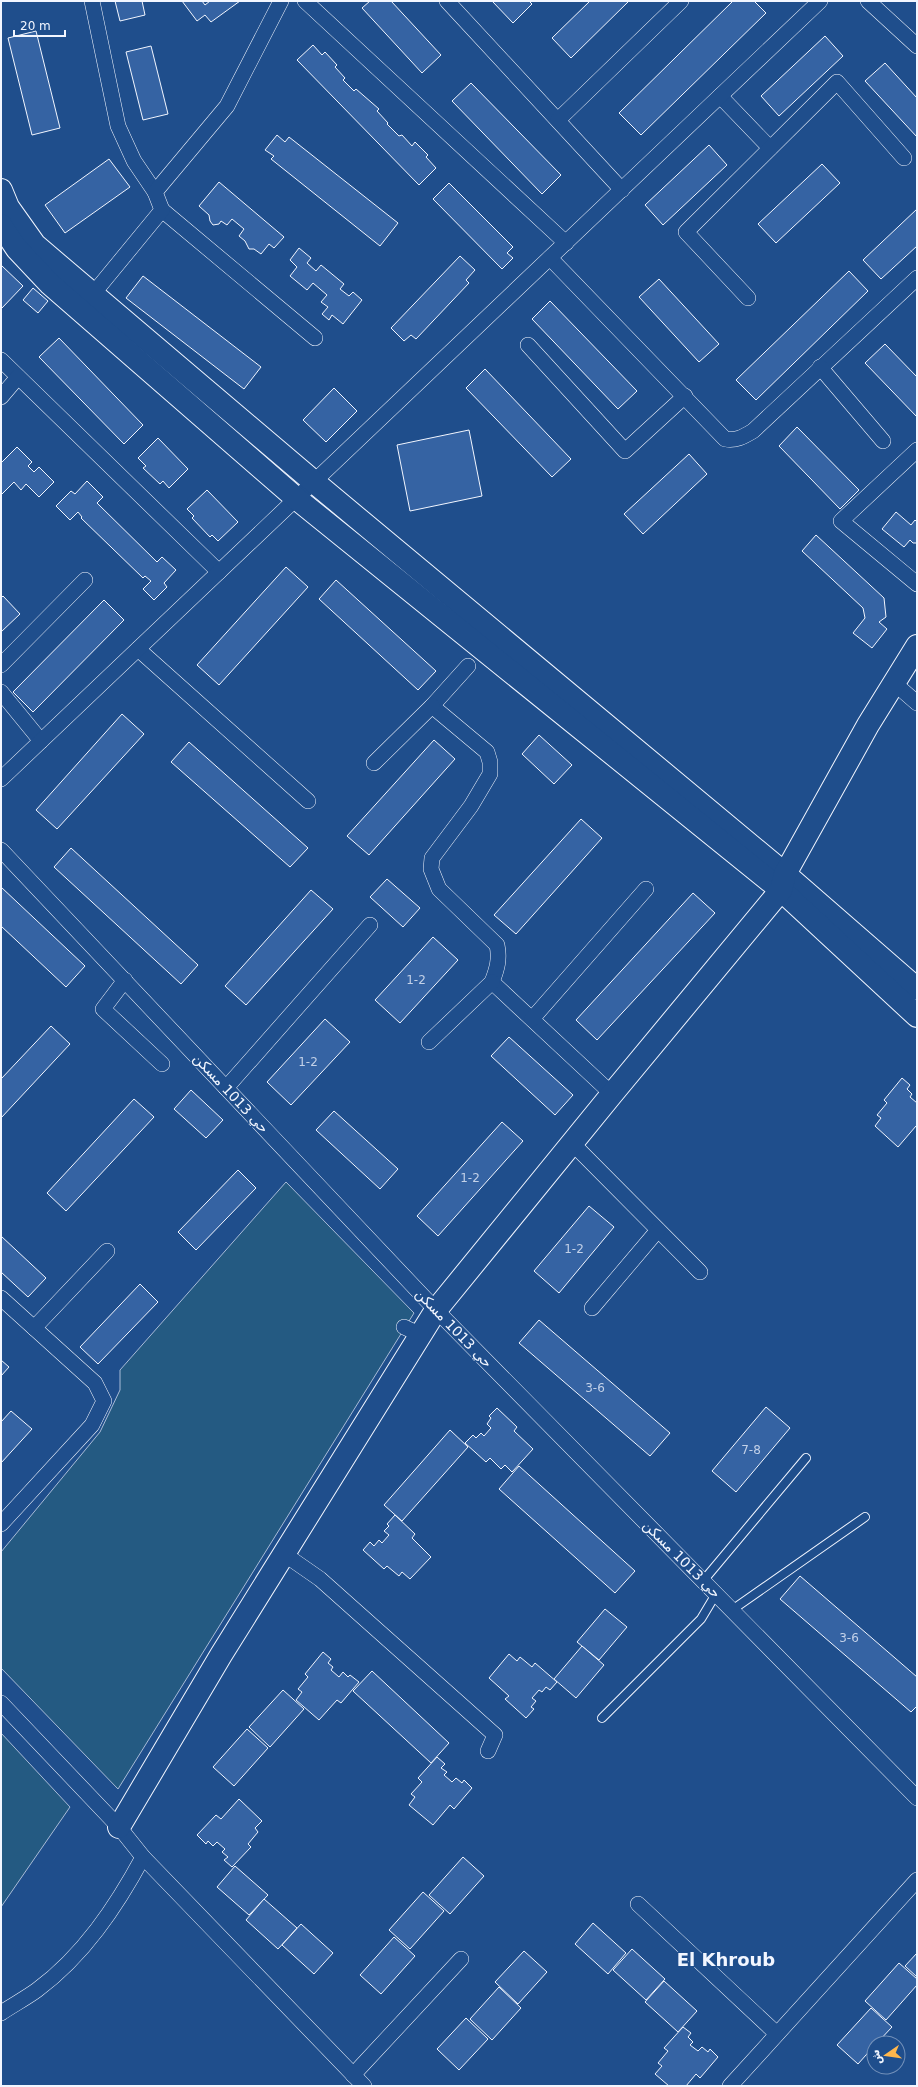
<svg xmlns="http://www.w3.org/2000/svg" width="918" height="2087" font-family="'DejaVu Sans',Vazirmatn,sans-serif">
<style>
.green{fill:#245a82;stroke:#a8bbd7}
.building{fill:#3563a3;stroke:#f2f6ff}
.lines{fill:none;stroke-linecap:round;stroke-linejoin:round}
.lane-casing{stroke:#f2f6ff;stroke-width:10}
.street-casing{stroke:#f2f6ff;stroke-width:16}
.secondary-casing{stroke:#f2f6ff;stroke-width:24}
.lane{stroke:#1f4e8c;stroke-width:8}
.street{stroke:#1f4e8c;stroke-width:15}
.secondary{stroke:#1f4e8c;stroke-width:22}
.labels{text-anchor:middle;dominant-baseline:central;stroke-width:3;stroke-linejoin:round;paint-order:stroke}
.number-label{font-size:12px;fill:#c3d1e8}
.street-label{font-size:14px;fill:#f2f6ff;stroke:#1f4e8c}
.district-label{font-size:18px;font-weight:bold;fill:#f2f6ff;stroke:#1f4e8c}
</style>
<rect width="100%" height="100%" fill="#1f4e8c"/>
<g class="green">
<polygon points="286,1182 414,1313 118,1789 1,1668 1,1552 100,1432 120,1390 120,1370"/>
<polygon points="1,1733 70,1807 1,1907"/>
</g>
<g class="building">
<polygon points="115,1 142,1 145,15 120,21"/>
<polygon points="182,1 202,1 205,5 210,1 240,1 211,22 205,15 197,21"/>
<polygon points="370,1 391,1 441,55 422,73 362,8"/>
<polygon points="492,1 529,1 532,4 513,23"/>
<polygon points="590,1 629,1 571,58 552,38"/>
<polygon points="733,1 754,1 766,13 641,135 619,113"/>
<polygon points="36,31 60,128 32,135 8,38"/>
<polygon points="825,36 843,56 779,116 761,96"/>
<polygon points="313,45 322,55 325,52 337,65 335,67 345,78 343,80 354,91 356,89 379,109 377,111 388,123 387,124 399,136 402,135 412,146 415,142 428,155 426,157 436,168 419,185 297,60"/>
<polygon points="151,46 168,114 143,120 126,52"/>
<polygon points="885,63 917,98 917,137 865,81"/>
<polygon points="471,83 561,175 542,194 452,101"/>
<polygon points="277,135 285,142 289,137 398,223 380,246 271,159 274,156 265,150"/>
<polygon points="709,145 727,165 663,225 645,205"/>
<polygon points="109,159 130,187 65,233 45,205"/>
<polygon points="822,164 840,183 776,243 758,224"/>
<polygon points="219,182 284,237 274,248 269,244 261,254 254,249 249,249 245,241 239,236 244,229 232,219 227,225 221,221 219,224 213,225 210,221 209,215 199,206"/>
<polygon points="449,183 513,247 507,253 513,258 502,269 433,199"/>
<polygon points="917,209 917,246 881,279 863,260"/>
<polygon points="299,248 311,258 307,263 316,271 321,265 344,284 340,289 349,296 353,292 362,300 343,324 332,315 329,320 322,314 328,307 321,302 327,295 313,283 307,290 290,276 297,267 290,260"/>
<polygon points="460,256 475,270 466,280 469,283 416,339 411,335 404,341 391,328"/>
<polygon points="1,265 23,286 1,309"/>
<polygon points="849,271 868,291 756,400 736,380"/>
<polygon points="143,276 261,367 244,389 126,298"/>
<polygon points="659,279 719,344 699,362 639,297"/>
<polygon points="33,288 48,301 38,313 23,300"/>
<polygon points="550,301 637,391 618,409 532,319"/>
<polygon points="59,338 143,425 124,444 39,357"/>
<polygon points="885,344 917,377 917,417 865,363"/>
<polygon points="485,369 571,459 552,477 466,388"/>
<polygon points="334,388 357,411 326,442 303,420"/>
<polygon points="797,427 859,490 840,509 779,446"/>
<polygon points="469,430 482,496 410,511 397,445"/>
<polygon points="158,438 188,469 169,488 163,481 160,484 143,468 146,466 138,458"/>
<polygon points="17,447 32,462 28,466 34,472 39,467 54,482 39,497 26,484 21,490 14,482 1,495 1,463"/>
<polygon points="689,454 707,474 643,534 624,514"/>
<polygon points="87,481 103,497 97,503 157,562 162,557 176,570 164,583 167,587 154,600 143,589 151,581 145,576 143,578 81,518 82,517 78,512 70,520 56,506 71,491 75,494"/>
<polygon points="207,490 238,522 218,541 212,535 210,537 192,518 194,516 187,509"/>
<polygon points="896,512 911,525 915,520 917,522 917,543 913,543 910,540 904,547 882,529"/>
<polygon points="816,535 884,598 886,617 879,622 887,629 872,648 853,633 865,618 863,608 802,551"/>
<polygon points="286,567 308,587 219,685 197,665"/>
<polygon points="336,580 436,671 418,690 319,599"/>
<polygon points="3,596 20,614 1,632 1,598"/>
<polygon points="104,600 124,620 33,712 13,692"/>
<polygon points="122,714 144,734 57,829 36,810"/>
<polygon points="539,735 572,765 554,784 522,754"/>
<polygon points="434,740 455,759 369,855 347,836"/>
<polygon points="189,742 308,848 290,867 171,762"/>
<polygon points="581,819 602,838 516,934 494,915"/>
<polygon points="71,848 198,965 181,984 54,867"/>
<polygon points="387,879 420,908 403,927 370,897"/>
<polygon points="1,887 85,966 66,987 1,926"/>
<polygon points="311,890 333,909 246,1005 225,986"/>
<polygon points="693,893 715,913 597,1040 576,1020"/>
<polygon points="433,937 458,960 400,1023 375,1000"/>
<polygon points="325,1019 350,1042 291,1105 267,1082"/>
<polygon points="51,1026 70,1044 1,1118 1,1079"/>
<polygon points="509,1037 573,1095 555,1115 491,1056"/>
<polygon points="902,1078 910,1085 907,1089 912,1094 910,1097 917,1103 917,1127 916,1126 898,1147 875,1126 881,1118 877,1115 887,1103 884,1100"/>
<polygon points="191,1090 223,1120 206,1138 174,1109"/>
<polygon points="134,1099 154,1117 66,1211 47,1193"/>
<polygon points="334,1111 398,1169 380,1189 316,1130"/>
<polygon points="502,1122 523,1141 438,1236 417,1216"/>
<polygon points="238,1170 256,1188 196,1250 178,1232"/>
<polygon points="589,1206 614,1227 559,1293 534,1271"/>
<polygon points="1,1236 46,1278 28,1297 1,1272"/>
<polygon points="140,1284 158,1302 98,1364 80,1347"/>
<polygon points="539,1320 670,1433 650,1456 519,1343"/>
<polygon points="1,1360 9,1367 1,1376"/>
<polygon points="766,1407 790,1428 736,1492 712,1471"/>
<polygon points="497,1408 517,1427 514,1431 533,1449 512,1472 505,1465 501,1469 490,1458 486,1462 465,1443 473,1435 476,1438 481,1433 484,1436 491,1428 487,1424 491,1418 489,1416"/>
<polygon points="11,1411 32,1429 1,1463 1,1422"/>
<polygon points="450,1430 468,1447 402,1521 384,1505"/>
<polygon points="519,1466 635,1571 615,1593 499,1489"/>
<polygon points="395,1515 415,1534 412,1538 431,1557 410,1579 402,1572 399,1576 387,1566 384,1569 363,1550 370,1542 374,1546 379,1540 382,1543 389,1535 384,1531 389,1526 387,1524"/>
<polygon points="800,1576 917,1677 917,1706 911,1712 780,1599"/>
<polygon points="605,1609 627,1627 599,1660 577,1642"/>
<polygon points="582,1646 604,1665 576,1698 554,1679"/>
<polygon points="323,1652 331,1659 328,1663 333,1667 331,1670 339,1677 343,1672 348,1677 350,1675 359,1682 341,1703 337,1700 319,1720 296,1700 302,1692 298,1689 308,1677 305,1674"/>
<polygon points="509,1654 517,1661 520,1657 532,1667 535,1663 557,1682 550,1690 546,1687 542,1692 539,1690 532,1698 536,1701 531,1707 534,1709 526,1718 505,1699 509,1696 489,1678"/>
<polygon points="372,1671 449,1743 431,1763 353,1691"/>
<polygon points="283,1690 304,1709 270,1747 249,1727"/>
<polygon points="247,1729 268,1748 234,1786 213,1767"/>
<polygon points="437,1757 445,1764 441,1768 447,1772 444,1775 452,1782 456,1778 462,1783 464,1780 472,1788 454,1809 450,1805 433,1825 409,1805 415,1797 411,1794 422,1782 418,1778"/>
<polygon points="239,1799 262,1821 255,1828 258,1832 248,1844 251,1847 232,1867 224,1860 228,1857 222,1852 225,1849 217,1842 213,1846 208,1841 206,1844 197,1835 216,1815 221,1819"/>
<polygon points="463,1857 484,1876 450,1914 429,1895"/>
<polygon points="235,1866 268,1895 249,1915 217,1887"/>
<polygon points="423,1892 444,1911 410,1949 389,1930"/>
<polygon points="264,1899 297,1928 278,1949 246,1920"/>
<polygon points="593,1923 626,1953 608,1974 575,1944"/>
<polygon points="301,1924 333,1953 314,1974 282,1945"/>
<polygon points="394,1937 415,1956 381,1994 360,1975"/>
<polygon points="632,1949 665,1979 646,2000 613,1970"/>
<polygon points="524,1951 547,1972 518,2004 495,1982"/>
<polygon points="917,1953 917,1977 905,1966"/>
<polygon points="899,1963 917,1979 917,1985 886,2020 865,2001"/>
<polygon points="664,1981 697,2011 678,2032 645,2002"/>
<polygon points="499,1987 521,2008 492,2040 470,2019"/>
<polygon points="871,2008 892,2027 877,2043 874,2043 874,2046 858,2064 837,2045"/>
<polygon points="466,2018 488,2039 459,2070 437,2049"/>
<polygon points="683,2027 691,2033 688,2037 693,2042 690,2045 698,2051 702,2047 708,2052 710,2049 718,2057 700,2078 696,2074 686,2086 669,2086 655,2074 662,2066 658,2063 668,2051 664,2048"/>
</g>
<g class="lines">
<defs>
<g id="lane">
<polyline points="703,1581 806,1458"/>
<polyline points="732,1610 865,1517"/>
<polyline points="602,1718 701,1619 716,1594"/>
</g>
<g id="street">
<polyline points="92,1 118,126 134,161 155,192"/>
<polyline points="305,1 566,243"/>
<polyline points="447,1 622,190"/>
<polyline points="868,1 917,46"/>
<polyline points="720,96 770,148"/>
<polyline points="558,120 681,1"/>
<polyline points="162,210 315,338"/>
<path d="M 550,258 L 725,439 C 736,441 743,437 753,431 L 917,278"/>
<polyline points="93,294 162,210 155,192 227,106 281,1"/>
<polyline points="748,298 686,232 837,82 904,158"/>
<polyline points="528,345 625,451 685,396"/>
<polyline points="1,360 219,572"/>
<polyline points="820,367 883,441"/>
<polyline points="1,397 18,377"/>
<polyline points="917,450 841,521 917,584"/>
<polyline points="138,649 308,801"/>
<polyline points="1,665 85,580"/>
<path d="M 468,666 L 432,706 L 487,752 L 490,762 L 490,774 L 471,806 L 432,858 L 431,869 L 439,889 L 497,945 C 500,959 497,969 492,982 L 612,1094"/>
<polyline points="894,683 917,703"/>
<polyline points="1,692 41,741"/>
<polyline points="374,763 432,706"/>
<polyline points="1,779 820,1"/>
<polyline points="1,850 436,1310 917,1798"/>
<polyline points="125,980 103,1009 162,1064"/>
<polyline points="532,1019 646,889"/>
<polyline points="429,1042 492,982"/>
<polyline points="226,1088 370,925"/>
<polyline points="572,1143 700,1272"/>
<polyline points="1,1298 95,1383 104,1401 92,1425 1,1524"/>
<polyline points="592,1308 658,1230"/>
<polyline points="404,1327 421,1335"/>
<polyline points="34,1328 107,1251"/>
<polyline points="284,1554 320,1579 495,1735 488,1751"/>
<polyline points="1,1703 119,1827 143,1857 364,2086"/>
<polyline points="638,1904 777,2034"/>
<path d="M 1,2013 C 13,2005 26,1998 37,1990 C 83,1956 116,1907 143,1857"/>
<polyline points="353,2075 461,1959"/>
<polyline points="730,2086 917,1880"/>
</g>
<g id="secondary">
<polyline points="1,190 8,207 35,245 314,482 785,874 917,989"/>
<polyline points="1,225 17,249 50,284 297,499 781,890 917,1016"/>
<polyline points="119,1827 221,1655 436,1310 612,1094 781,890 785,874 868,725 917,646"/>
</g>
</defs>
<use href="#lane" class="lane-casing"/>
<use href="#street" class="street-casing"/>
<use href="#secondary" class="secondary-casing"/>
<use href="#lane" class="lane"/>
<use href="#street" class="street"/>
<use href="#secondary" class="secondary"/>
</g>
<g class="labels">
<g class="number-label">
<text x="416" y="980">1-2</text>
<text x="308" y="1062">1-2</text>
<text x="470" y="1178">1-2</text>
<text x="574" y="1249">1-2</text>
<text x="595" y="1388">3-6</text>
<text x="751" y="1450">7-8</text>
<text x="849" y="1638">3-6</text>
</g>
<g class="street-label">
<text transform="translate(231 1093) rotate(47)">حي 1013 مسكن</text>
<text transform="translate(454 1328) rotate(46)">حي 1013 مسكن</text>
<text transform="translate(682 1559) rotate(45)">حي 1013 مسكن</text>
</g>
<g class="district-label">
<text x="726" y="1959">El Khroub</text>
</g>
</g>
<rect width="918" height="2087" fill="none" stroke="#f2f6ff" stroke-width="4"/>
<g transform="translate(886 2055) rotate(257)"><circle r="19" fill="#1f4e8c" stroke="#7391ba"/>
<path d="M0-3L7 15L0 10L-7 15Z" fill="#ffb74d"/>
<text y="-6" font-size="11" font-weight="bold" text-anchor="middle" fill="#f2f6ff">ش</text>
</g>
<path d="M14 30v6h51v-6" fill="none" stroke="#f2f6ff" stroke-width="2"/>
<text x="20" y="30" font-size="12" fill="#f2f6ff" stroke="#1f4e8c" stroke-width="3" paint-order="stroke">20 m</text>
</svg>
